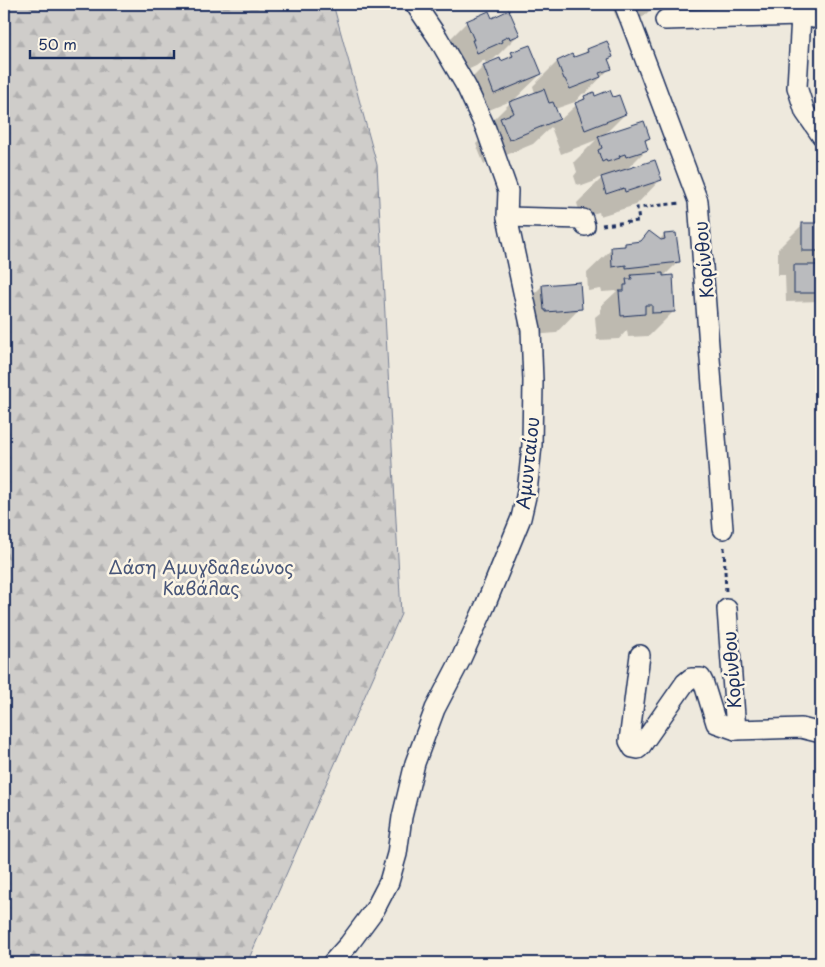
<svg xmlns="http://www.w3.org/2000/svg" width="825" height="967" font-family="'Playpen Sans',sans-serif">
<style>
.forest{fill:url(#forest-firs);stroke:#757e94}
.shadow{fill:#0003}
.building{fill:#babbbe;stroke:#1b2f5e}
.lines{fill:none;stroke-linecap:round;stroke-linejoin:round}
.minor-casing{stroke:#1b2f5e;stroke-width:22}
.path{stroke:#1b2f5e;stroke-width:3;stroke-dasharray:4 4;stroke-linecap:butt}
.minor{stroke:#fcf5e5;stroke-width:19}
.labels{text-anchor:middle;dominant-baseline:central;stroke-width:5;stroke-linejoin:round;paint-order:stroke}
.street-label{font-size:18px;fill:#1b2f5e;stroke:#fcf5e5}
.park-label{font-size:18px;fill:#485679;stroke:#fcf5e5}
</style>
<defs>
<pattern id="forest-firs" width="22" height="20" patternUnits="userSpaceOnUse" patternTransform="scale(1.25)"><rect width="22" height="20" fill="#cfcdca"/><path d="M5 1l3.5 6h-7zM16 11l3.5 6h-7z" fill="#b1b0b0"/></pattern>
</defs>
<rect width="100%" height="100%" fill="#eee9dd"/>
<filter id="ink" filterUnits="userSpaceOnUse"><feTurbulence type="fractalNoise" baseFrequency=".02" numOctaves="2"/><feDisplacementMap in="SourceGraphic" scale="10" xChannelSelector="R" yChannelSelector="G"/><feConvolveMatrix kernelMatrix="1 2 1 2 8 2 1 2 1" color-interpolation-filters="sRGB"/></filter>
<g filter="url(#ink)">
<polygon class="forest" points="4,4 333,4 377,165 401,614 247,963 4,963"/>
<g class="shadow">
<polygon points="609,4 656,4 643,17 629,22 621,17 617,19 612,7 610,7"/>
<polygon points="671,4 719,4 698,24 673,27"/>
<polygon points="734,4 780,4 758,27 733,24"/>
<polygon points="804,4 821,4 821,21"/>
<polygon points="491,20 518,35 494,59 486,63 484,60 476,66 452,77 442,47 467,22"/>
<polygon points="606,42 612,57 608,61 610,68 586,93 582,94 575,102 555,109 559,121 585,97 612,99 625,114 603,136 649,138 645,142 647,149 625,171 660,180 636,205 600,216 599,212 581,217 577,203 604,176 597,179 593,182 582,186 581,184 577,185 574,176 577,172 574,162 596,140 561,154 551,127 533,144 484,164 476,144 487,133 485,128 513,100 470,118 459,91 484,66 505,60 512,54 541,74 512,102 535,93 533,86 557,62 572,56 573,59 582,56 587,50"/>
<polygon points="802,225 821,225 821,301 786,302 785,275 778,275 778,249"/>
<polygon points="664,235 678,262 663,277 674,311 649,336 628,337 627,330 619,339 597,340 595,317 600,313 600,311 602,308 602,305 617,291 602,292 601,289 588,291 587,273 612,249 622,248 625,244 659,240"/>
<polygon points="542,286 580,308 556,333 522,336 522,334 519,334 517,311"/>
</g>
<g class="building">
<polygon points="509,10 520,35 510,39 509,36 501,40 502,42 477,53 472,40 474,40 466,21 489,11 492,18"/>
<polygon points="607,41 613,57 608,59 612,69 599,73 601,77 570,89 565,79 564,79 557,61 572,54 574,57 588,52 587,49"/>
<polygon points="530,45 542,74 494,94 483,65 500,58 501,61 513,56 511,52"/>
<polygon points="544,89 549,103 553,102 560,119 509,140 500,118 514,113 509,102"/>
<polygon points="610,90 613,97 619,95 626,114 585,130 575,103 585,99 584,96 594,92 595,96"/>
<polygon points="644,121 650,138 645,140 648,150 626,157 625,154 619,156 620,158 607,162 606,160 602,162 598,150 602,148 598,136"/>
<polygon points="655,160 662,180 625,192 624,188 606,194 601,177"/>
<rect x="802" y="223" width="19" height="28"/>
<polygon points="649,231 661,240 665,239 664,234 676,233 680,262 626,268 626,265 612,267 611,247 625,246 625,243 641,241"/>
<rect x="794" y="265" width="27" height="28"/>
<polygon points="663,273 663,276 673,275 675,312 652,313 652,305 645,305 645,314 621,316 619,291 624,291 624,285 627,285 626,279 632,279 631,275"/>
<polygon points="580,282 582,309 546,312 546,310 544,310 542,285"/>
</g>
<g class="lines">
<defs>
<g id="minor">
<polyline points="624,4 631,22 698,201 723,529"/>
<polyline points="803,5 801,16 797,87 805,112 821,135"/>
<polyline points="665,20 801,16 821,19"/>
<polyline points="507,217 583,219 585,226"/>
<polyline points="727,609 736,730"/>
<polyline points="640,655 629,741 633,748 638,749 641,746 685,683 691,678 701,678 704,684 716,723 736,730 801,728 821,733"/>
<polyline points="332,963 349,944 375,909 389,882 397,854 402,817 415,763 435,709 460,661 485,606 521,518 527,492 532,445 533,381 531,329 507,217 508,191 486,129 466,86 438,38 415,4"/>
</g>
</defs>
<use href="#minor" class="minor-casing"/>
<g class="path">
<polyline points="602,225 639,221 637,208 680,203"/>
<polyline points="724,547 726,593"/>
</g>
<use href="#minor" class="minor"/>
</g>
</g>
<g class="labels">
<g class="street-label">
<text transform="translate(703 260) rotate(-95)">Κορίνθου</text>
<text transform="translate(527 463) rotate(-84)">Αμυνταίου</text>
<text transform="translate(731 670) rotate(-94)">Κορίνθου</text>
</g>
<g class="park-label">
<text x="201" y="566">Δάση Αμυγδαλεώνος<tspan x="201" dy="21">Καβάλας</tspan></text>
</g>
</g>
<rect width="825" height="967" fill="none" stroke="#fcf5e5" stroke-width="20"/>
<rect x="10" y="10" width="805" height="947" fill="none" stroke="#1b2f5e" stroke-width="2" filter="url(#ink)"/>
<path d="M30 50v8h144v-8" fill="none" stroke="#1b2f5e" stroke-width="2.5"/>
<text x="38" y="50" font-size="15" fill="#1b2f5e" stroke="#fcf5e5" stroke-width="4" paint-order="stroke">50 m</text>
</svg>
